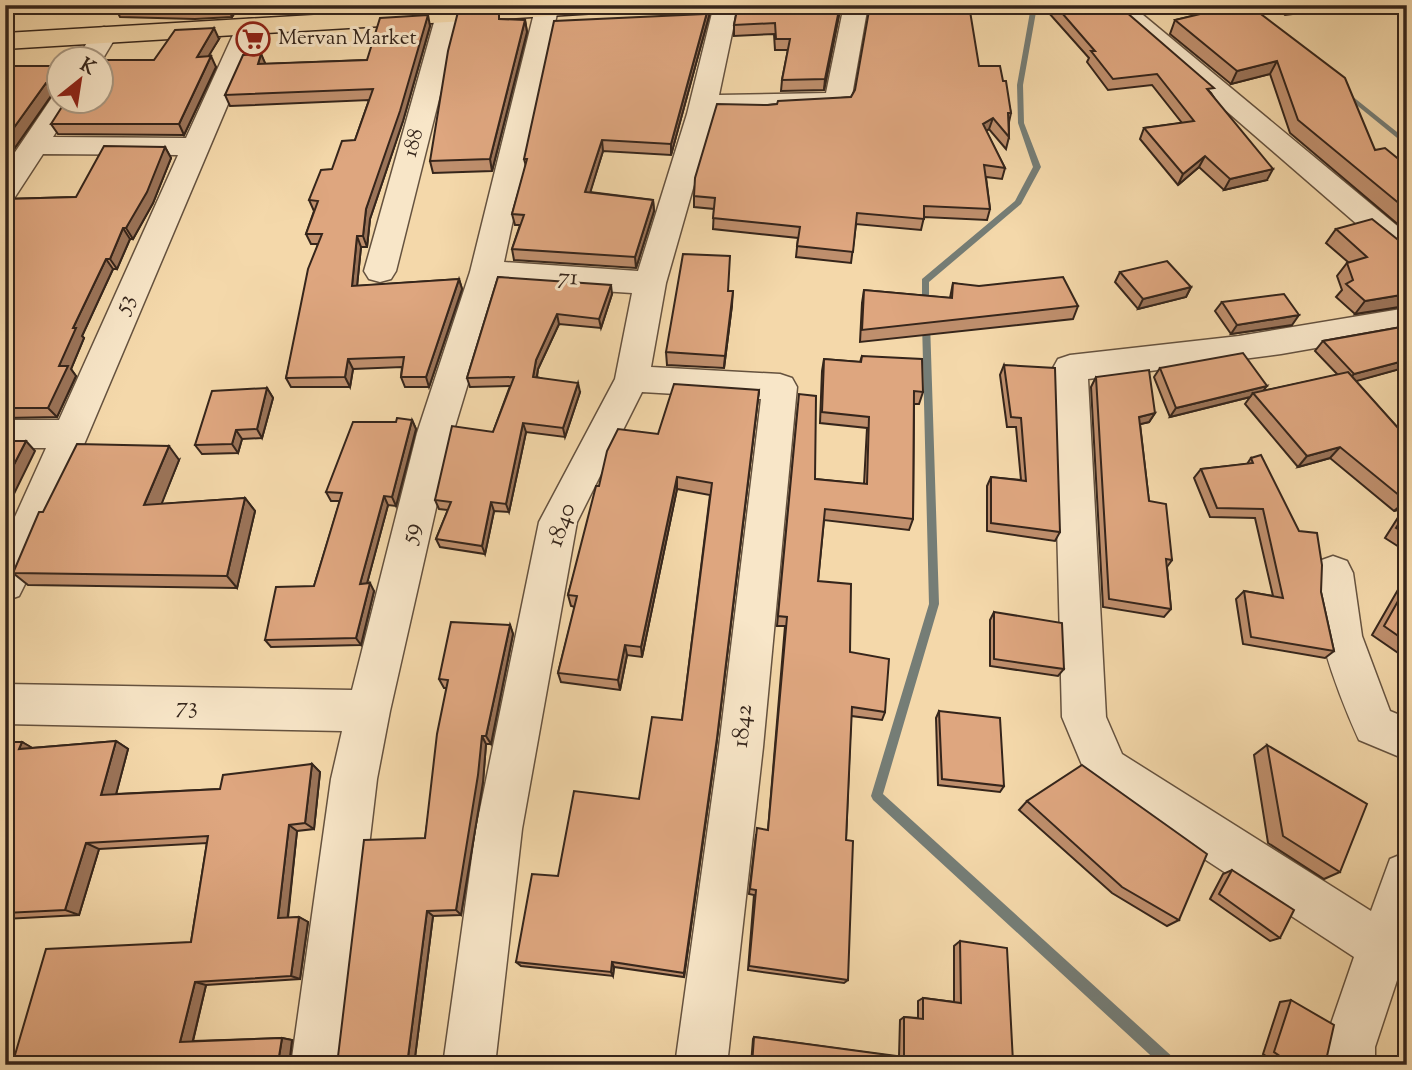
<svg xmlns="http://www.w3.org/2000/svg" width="1412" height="1070" font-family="'Sorts Mill Goudy',serif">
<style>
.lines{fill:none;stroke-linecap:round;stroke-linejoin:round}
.stream{fill:#757d76;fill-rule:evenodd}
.minor-casing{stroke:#65523f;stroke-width:3}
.major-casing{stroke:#35251b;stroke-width:3}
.minor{fill:#f8e6c8;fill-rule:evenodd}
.major{fill:#f4d8aa;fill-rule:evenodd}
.wall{fill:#bf8f6d;stroke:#35251b;stroke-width:2}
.shaded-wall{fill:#9b7459;stroke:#35251b;stroke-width:2}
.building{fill:#dea67f;stroke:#35251b;stroke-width:2}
.labels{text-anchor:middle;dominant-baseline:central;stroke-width:6;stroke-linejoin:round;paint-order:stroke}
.far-poi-label{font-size:21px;fill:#35251b;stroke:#f8e6c8;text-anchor:start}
.far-street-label{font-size:21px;fill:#35251b;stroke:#f8e6c8}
.street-label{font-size:24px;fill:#35251b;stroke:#f8e6c8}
</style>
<rect width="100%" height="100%" fill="#f4d8aa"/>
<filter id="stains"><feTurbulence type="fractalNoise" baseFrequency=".00286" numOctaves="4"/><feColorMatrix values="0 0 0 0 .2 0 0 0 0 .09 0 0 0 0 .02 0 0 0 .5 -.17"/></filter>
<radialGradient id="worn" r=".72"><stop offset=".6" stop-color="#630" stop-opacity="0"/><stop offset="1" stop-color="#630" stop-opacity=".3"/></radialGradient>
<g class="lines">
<g class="stream">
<polygon points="1026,5 1032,5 1036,12 1023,85 1024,123 1041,167 1021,204 929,282 929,307 925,310 922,309 922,279 1015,201 1033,167 1018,123 1017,85 1030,12"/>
<polygon points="1343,92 1347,92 1407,140 1407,146 1343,94"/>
<polygon points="926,319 930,322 939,604 883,794 1176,1060 1177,1065 1161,1065 873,800 871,796 929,604 922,322"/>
</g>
<defs>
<g id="minor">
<polygon points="536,5 556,5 558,9 504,262 638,271 687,114 714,5 738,5 719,95 826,93 844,5 868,5 851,101 847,107 715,111 666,283 651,367 780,374 792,378 797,387 763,747 727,1065 675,1065 719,747 761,399 642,392 577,522 522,829 495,1065 443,1065 476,829 539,522 615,379 632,293 498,284 453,433 390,711 377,779 343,1065 291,1065 331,779 342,731 5,724 5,684 352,690 417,433 470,272"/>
<polygon points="1104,5 1131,5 1407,234 1407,261 1396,258"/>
<polygon points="448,8 457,10 460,15 396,271 391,279 380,282 369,279 364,271 436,15 439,10"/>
<polygon points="249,19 258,21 261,26 25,584 19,596 5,601 5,539 46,448 5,448 5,420 59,420 178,155 43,154 15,197 5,199 5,167 53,96 60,95 60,102 75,102 53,137 186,138 237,26 240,21"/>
<polygon points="104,27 113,30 117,35 102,60 76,60 95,30"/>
<polygon points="1407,308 1407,332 1281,354 1088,379 1106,717 1122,754 1371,911 1390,859 1407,852 1407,950 1375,1047 1375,1065 1323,1065 1323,1047 1354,957 1090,784 1062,717 1053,368 1058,359 1070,355 1239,336"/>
<path d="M 1333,556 L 1347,561 L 1353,573 L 1362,636 L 1390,711 L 1407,718 L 1407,760 L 1359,740 C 1341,700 1300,600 1319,561 Z"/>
</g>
<polygon id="major" points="485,5 625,5 622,10 613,12 5,49 5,33"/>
</defs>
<use href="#minor" class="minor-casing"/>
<use href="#major" class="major-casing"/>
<use href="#minor" class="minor"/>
<use href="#major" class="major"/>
</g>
<g class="wall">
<polygon points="114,5 284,5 281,12 234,14 232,17 195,19 120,17"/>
<polygon points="389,5 443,5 390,8"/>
<polygon points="699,5 712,5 671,155 603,151 590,192 653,200 654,211 636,268 514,260 512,249 520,225 515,225 512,214 526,166 524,159 701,14"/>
<polygon points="738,5 841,5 824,90 781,91 782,80 788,50 775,50 774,34 734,36 734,25"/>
<polygon points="1050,5 1118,5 1211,93 1267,180 1224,190 1199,167 1178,185 1140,139 1144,128 1182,123 1152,85 1108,90 1087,62 1089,58 1048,12"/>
<polygon points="1238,5 1375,150 1407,166 1407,232 1290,133 1270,74 1231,84 1170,34 1175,20"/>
<polygon points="1275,5 1368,5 1285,15"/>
<polygon points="500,19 525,20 527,32 492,171 433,173 430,161"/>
<polygon points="430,26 403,121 370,219 367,247 361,247 357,286 459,279 462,289 429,387 405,387 401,377 402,367 353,369 350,387 291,387 286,378 318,244 311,244 306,234 314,211 309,200 355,140 369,100 230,106 225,95 261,54 265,64 367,60"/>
<polygon points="219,39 208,56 216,67 184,135 58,134 51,124 154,60"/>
<polygon points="5,66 60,66 60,94 59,93 53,93 5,162"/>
<polygon points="979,66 1003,81 1011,113 1009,122 1009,137 1006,149 989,129 986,131 1005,168 1002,179 986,177 990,209 987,220 924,217 921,230 856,224 851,263 796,257 798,238 713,229 714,209 694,207 694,196 768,105 851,97 855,90"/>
<polygon points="165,147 171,158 153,203 133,239 130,239 117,269 113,269 82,336 84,338 71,369 76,376 57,417 5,418 5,199 76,197"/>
<polygon points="1336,229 1407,247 1407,304 1399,307 1355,314 1336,297 1342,290 1337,276 1347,263 1348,262 1326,243"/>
<polygon points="1120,272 1191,287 1186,297 1138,309 1115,282"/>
<polygon points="498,277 612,294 601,328 559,324 538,369 537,377 580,392 565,437 526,432 509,512 494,511 485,554 440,547 436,539 448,510 439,509 435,500 493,432 510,386 470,387 467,378"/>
<polygon points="953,283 1078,306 1073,319 860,342 862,303 864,290 950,298"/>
<polygon points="728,291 732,305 724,368 667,365 666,352"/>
<polygon points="1222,302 1292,325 1231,334 1215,311"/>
<polygon points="1407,326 1407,367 1355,381 1407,438 1407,552 1385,538 1404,508 1394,511 1330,458 1298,467 1245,404 1250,397 1170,417 1154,377 1160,368 1263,391 1338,375 1315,351 1323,341"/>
<polygon points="862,356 923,392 919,404 914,404 913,519 909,530 824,520 818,581 850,652 885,712 882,720 851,716 846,840 848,980 844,983 748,970 754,895 749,894 756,835 768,830 785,626 777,626 798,406 815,479 864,484 867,428 820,423 822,371 824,359 860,362"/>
<polygon points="1004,365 1060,532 1055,541 987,531 987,486 991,477 1021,480 1016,427 1007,427 1000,375"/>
<polygon points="1096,377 1155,413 1149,422 1140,424 1149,501 1172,560 1167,567 1171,609 1164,617 1103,607 1091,387"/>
<polygon points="267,388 273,398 262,438 242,439 238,453 202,454 195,445"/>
<polygon points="759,390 716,747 684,977 614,967 613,976 521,966 516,962 558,876 639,799 682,720 710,495 677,489 642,657 627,655 620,690 561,682 558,673 575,607 571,606 568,595 599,486 658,434"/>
<polygon points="412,420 416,429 396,506 388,505 367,583 374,591 361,645 271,647 265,640 314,586 340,501 331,501 326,492 396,422"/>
<polygon points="1251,458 1321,592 1334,651 1325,658 1243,644 1236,599 1244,591 1273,596 1255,518 1210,517 1194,478 1201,469 1247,464"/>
<polygon points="179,460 161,504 245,498 255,511 237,588 28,585 13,573"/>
<polygon points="1407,574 1407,659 1372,635"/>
<polygon points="994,612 1064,669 1058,676 990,666 990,620"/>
<polygon points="510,625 513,634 491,744 486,744 483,782 461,915 433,916 414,1065 425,838 447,688 444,688 439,679"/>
<polygon points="939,711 1004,786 1000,792 938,785 936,718"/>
<polygon points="116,741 128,749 116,794 220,789 312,764 320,772 314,829 297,831 288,918 299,917 308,922 300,979 206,985 193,1041 282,1038 292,1040 289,1065 12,1065 191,942 207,843 99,849 79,915 5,919 5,742 22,742 32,748"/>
<polygon points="1267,745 1340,872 1324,879 1268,843 1254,755"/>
<polygon points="1027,801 1179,920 1167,926 1112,893 1019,810"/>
<polygon points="1232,870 1280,938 1270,941 1210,899 1223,874"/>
<polygon points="960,941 1013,1062 1037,1065 751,1065 753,1039 754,1037 899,1057 900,1020 904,1017 918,1018 918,1001 923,998 954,1002 954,946"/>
<polygon points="1291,1000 1325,1065 1279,1065 1263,1054 1280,1002"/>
</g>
<g class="shaded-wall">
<polygon points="227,5 230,5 234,14 232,17"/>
<polygon points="279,5 284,5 281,12"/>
<polygon points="709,5 712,5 671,155 671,144"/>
<polygon points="840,5 841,5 824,90 825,79"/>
<polygon points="428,15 430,26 403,121 370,219 367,247 363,236 366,209"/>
<polygon points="525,20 527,32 492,171 490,159"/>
<polygon points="214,28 219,39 202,67 197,57"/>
<polygon points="261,54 266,65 258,64"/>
<polygon points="211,56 216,67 184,135 179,124"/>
<polygon points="1277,61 1270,74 1231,84 1237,71"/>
<polygon points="46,83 53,93 5,162 5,140"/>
<polygon points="993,118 989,129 980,135 983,124"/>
<polygon points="602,140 603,151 587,203 585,192"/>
<polygon points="165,147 171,158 153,203 133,239 126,228"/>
<polygon points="1205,156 1199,167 1178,185 1183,174"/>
<polygon points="1273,169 1267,180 1224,190 1230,179"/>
<polygon points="653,200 654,211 636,268 635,257"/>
<polygon points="123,228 130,239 117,269 110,259"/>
<polygon points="357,236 361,247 356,296 352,286"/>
<polygon points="106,259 113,269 82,336 84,338 71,369 76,376 57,417 48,408 59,366 73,328"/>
<polygon points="459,279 462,289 429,387 426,377"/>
<polygon points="611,285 612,294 601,328 599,319"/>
<polygon points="1191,287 1186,297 1138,309 1143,299"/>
<polygon points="733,291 732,305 724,368 725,356"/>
<polygon points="1407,294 1407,304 1399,307 1355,314 1365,301"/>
<polygon points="557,314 559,324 538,369 535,386 533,377 536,360"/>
<polygon points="1299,315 1292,325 1231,334 1237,325"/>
<polygon points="348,359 353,369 350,387 345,377"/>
<polygon points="1407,360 1407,367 1346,384 1354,374"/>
<polygon points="578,383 580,392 565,437 563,428"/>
<polygon points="1267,386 1260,395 1253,393 1250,397 1170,417 1176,408"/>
<polygon points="267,388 273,398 262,438 257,429"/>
<polygon points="759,390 716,747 684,977 684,973"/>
<polygon points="1155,413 1149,422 1133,426 1139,417"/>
<polygon points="412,420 416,429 396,506 392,497"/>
<polygon points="523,423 526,432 509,512 506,504"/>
<polygon points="236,430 242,439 238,453 232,444"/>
<polygon points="26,441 35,451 8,506 5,503 5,482"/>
<polygon points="169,446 179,460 156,518 144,505"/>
<polygon points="1340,447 1330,458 1298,467 1307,456"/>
<polygon points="677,477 677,489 642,657 641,647"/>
<polygon points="384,496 388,505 365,591 360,584"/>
<polygon points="245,498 255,511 237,588 227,576"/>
<polygon points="1407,500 1407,506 1404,508 1394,511"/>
<polygon points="491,502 494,511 485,554 482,546"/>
<polygon points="370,583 374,591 361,645 356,638"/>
<polygon points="510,625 513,634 491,744 486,736"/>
<polygon points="625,645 627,655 620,690 618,680"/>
<polygon points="482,736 486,744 483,782 461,915 456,910"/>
<polygon points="116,741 128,749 114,802 101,795"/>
<polygon points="22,742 36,750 19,749"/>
<polygon points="312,764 320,772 314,829 305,823"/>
<polygon points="289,825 297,831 287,923 278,918"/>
<polygon points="86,843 99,849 79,915 65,910"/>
<polygon points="427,911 433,916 414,1065 407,1065"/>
<polygon points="299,917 308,922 300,979 291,976"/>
<polygon points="612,962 614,967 613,976 611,972"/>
<polygon points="195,982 206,985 192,1044 180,1042"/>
<polygon points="282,1038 292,1040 289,1065 280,1065 278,1063"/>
</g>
<g class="building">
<polygon points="115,5 224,5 189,7"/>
<polygon points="702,5 709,5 671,144 602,140 585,192 653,200 635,257 512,249 524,215 512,214 527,159 524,159 554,21 704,14"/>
<polygon points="738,5 840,5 825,79 782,80 790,39 776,39 775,23 734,25"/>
<polygon points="870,5 969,5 979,66 1000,66 1003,81 1006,81 1011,113 1008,113 1009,137 993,118 983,124 1005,168 984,165 990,209 924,206 924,219 857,213 853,252 797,246 800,227 713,218 715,198 694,196 695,178 717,104 768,105 777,104 778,101 851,97 855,90"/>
<polygon points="1055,5 1118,5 1214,88 1207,89 1273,169 1230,179 1205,156 1183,174 1144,128 1194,121 1157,74 1113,79 1091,51 1095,51"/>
<polygon points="1238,5 1249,5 1345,78 1375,150 1385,148 1407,166 1407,210 1298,120 1277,61 1237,71 1175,20"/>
<polygon points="499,10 499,19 525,20 490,159 430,161 448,51 458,12"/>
<polygon points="428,15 400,111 366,209 363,236 357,236 352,286 459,279 426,377 401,377 404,357 348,359 345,377 286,378 308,269 322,234 306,234 318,201 309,200 321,170 332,169 342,141 355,140 373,89 225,95 243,55 261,54 258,64 367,60 380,18"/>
<polygon points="214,28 197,57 211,56 179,124 51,124 65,102 102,102 102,60 154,60 175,30"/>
<polygon points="5,66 60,66 60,89 56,89 55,82 46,83 5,140"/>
<polygon points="104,146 165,147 147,192 126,228 123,228 110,259 106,259 73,328 76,328 59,366 68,366 48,408 5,408 5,199 76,197"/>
<polygon points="1372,219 1407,247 1407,294 1365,301 1346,284 1353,280 1347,263 1367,257 1336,229"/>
<polygon points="683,254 730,256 728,291 733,291 725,356 666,352"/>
<polygon points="1167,261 1191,287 1143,299 1120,272"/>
<polygon points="498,277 611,285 599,319 557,314 536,360 533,377 578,383 563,428 523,423 506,504 491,502 482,546 436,539 451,502 435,500 452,426 493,432 514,377 467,378"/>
<polygon points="1063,277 1078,306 862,330 864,290 952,298 953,283 979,286"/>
<polygon points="1284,294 1299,315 1237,325 1222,302"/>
<polygon points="1407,326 1407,360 1354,374 1323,341"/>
<polygon points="1243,353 1267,386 1176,408 1160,368"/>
<polygon points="862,356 922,359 923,392 914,391 913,519 825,509 818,581 851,584 850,652 889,659 885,712 852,707 846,840 853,841 848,980 749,966 756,890 750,889 757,828 768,830 787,617 778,616 799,394 816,396 815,479 867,484 869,417 822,412 824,359 861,362"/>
<polygon points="1004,365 1055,368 1060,532 991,523 991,477 1026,481 1021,418 1011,417"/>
<polygon points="1149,370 1155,413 1139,417 1149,501 1166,504 1172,560 1166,559 1171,609 1109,599 1096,377"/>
<polygon points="1348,372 1407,438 1407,500 1406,501 1340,447 1307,456 1253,393"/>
<polygon points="674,384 759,390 717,738 684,973 612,962 611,972 516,962 532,874 558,876 574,791 639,799 652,717 682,720 712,483 677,477 641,647 625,645 618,680 558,673 577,596 568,595 596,486 599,486 607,451 618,429 658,434"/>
<polygon points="267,388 257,429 236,430 232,444 195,445 212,391"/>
<polygon points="397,418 412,420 392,497 384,496 360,584 370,583 356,638 265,640 276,587 314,586 342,493 326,492 353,422 396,422"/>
<polygon points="5,441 26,441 5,482"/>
<polygon points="77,444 169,446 144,505 245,498 227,576 13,573 39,512 43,512"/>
<polygon points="1261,455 1299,531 1317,533 1322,565 1321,592 1334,651 1251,637 1244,591 1283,598 1263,509 1217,508 1201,469 1253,463 1251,458"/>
<polygon points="1407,511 1407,534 1396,528"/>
<polygon points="1407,585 1407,642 1384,626"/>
<polygon points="994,612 1062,623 1064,669 994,659"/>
<polygon points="451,622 510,625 486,736 482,736 478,775 456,910 427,911 407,1065 337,1065 364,840 425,838 437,734 448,680 439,679"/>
<polygon points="939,711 1000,718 1004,786 942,779"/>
<polygon points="116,741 101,795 220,789 223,775 312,764 305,823 289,825 278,918 299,917 291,976 195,982 180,1042 282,1038 278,1063 280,1065 12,1065 46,949 191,942 208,836 86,843 65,910 5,913 5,742 22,742 19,749"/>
<polygon points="1267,745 1367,804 1340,872 1283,836"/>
<polygon points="1082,765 1207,854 1179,920 1122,887 1027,801"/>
<polygon points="1232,870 1294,910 1280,938 1219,894"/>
<polygon points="960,941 1007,948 1013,1062 1037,1065 752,1065 754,1037 904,1057 904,1017 923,1019 923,998 961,1003"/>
<polygon points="1291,1000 1334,1025 1325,1065 1293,1065 1274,1052"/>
</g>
<defs>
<symbol id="supermarket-ring" viewBox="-11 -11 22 22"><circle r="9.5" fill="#f8e6c8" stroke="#8f2418" stroke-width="1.5"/><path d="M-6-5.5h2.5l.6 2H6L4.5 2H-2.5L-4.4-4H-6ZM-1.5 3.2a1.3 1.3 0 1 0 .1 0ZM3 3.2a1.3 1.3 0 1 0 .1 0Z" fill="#8f2418"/></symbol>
</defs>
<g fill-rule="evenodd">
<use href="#supermarket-ring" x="234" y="20" width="38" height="38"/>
</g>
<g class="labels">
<g class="far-poi-label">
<text x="278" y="39">Mervan Market</text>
</g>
<g class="far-street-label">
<text transform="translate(414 143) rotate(-75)">188</text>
</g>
<g class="street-label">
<text transform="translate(568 278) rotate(4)">71</text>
<text transform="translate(125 304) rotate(-66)">53</text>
<text transform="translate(562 525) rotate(-71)">1840</text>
<text transform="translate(411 533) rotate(-76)">59</text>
<text transform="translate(187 707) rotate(1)">73</text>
<text transform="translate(743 726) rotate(-84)">1842</text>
</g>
</g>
<rect width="1412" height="1070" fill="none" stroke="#f4d8aa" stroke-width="28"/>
<rect x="7" y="7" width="1398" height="1056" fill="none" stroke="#35251b" stroke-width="3.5"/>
<rect x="14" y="14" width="1384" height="1042" fill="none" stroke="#35251b" stroke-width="2"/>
<g transform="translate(80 80) rotate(30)"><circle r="33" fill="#f8e6c8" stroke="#aa9983" stroke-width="2"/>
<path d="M0-5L12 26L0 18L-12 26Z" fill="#8f2418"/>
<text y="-10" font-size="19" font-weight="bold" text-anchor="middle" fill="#35251b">K</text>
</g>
<rect width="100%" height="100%" filter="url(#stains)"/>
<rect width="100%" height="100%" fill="url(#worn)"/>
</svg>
